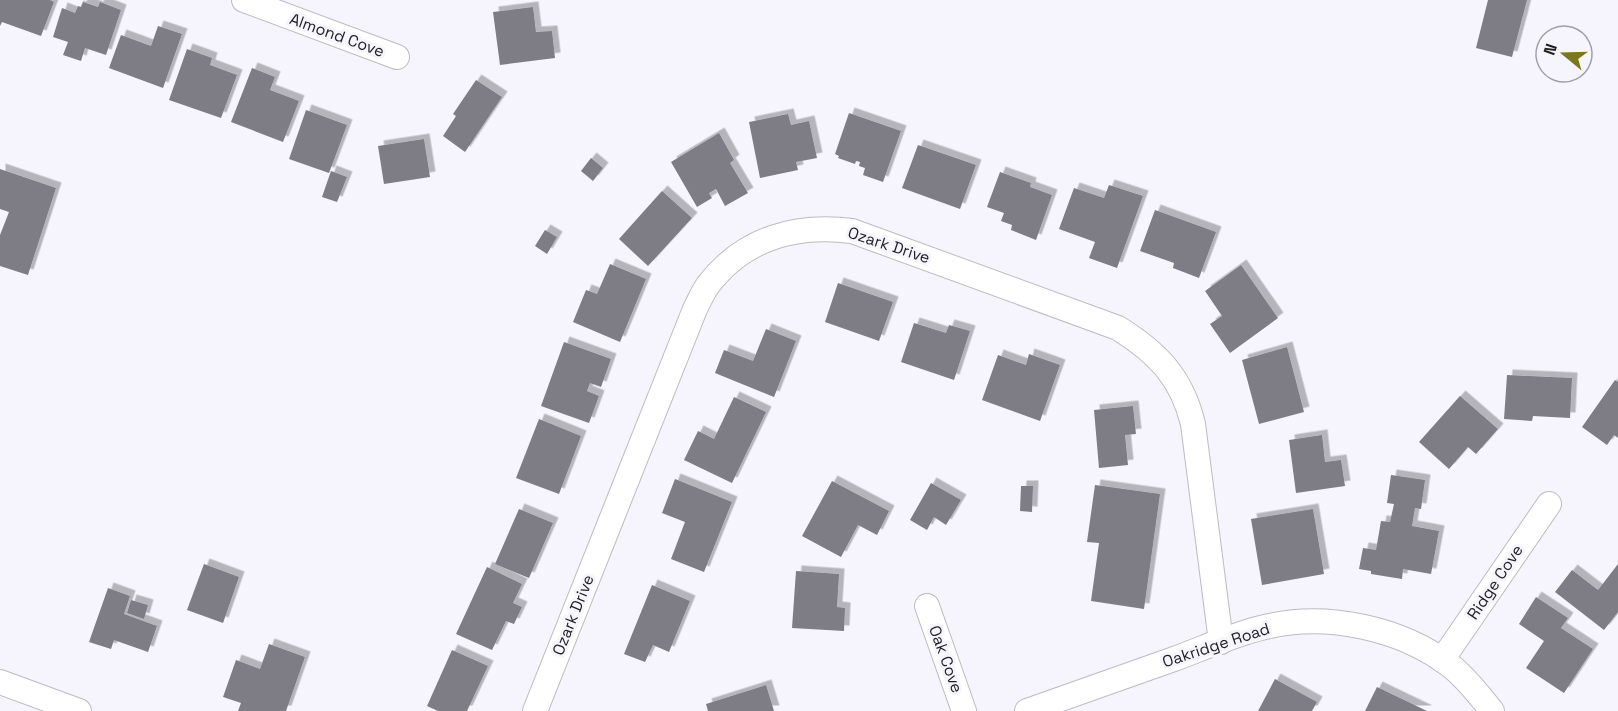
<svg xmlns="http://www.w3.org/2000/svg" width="1618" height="711" font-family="'Space Grotesk',sans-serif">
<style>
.building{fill:#7e7c84;filter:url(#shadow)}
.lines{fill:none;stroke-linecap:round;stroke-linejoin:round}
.minor-casing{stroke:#bcbbc2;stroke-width:26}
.minor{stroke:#fff;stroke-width:24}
.labels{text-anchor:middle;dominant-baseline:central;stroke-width:6;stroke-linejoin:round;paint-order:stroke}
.street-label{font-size:16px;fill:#1f1e21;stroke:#f6f5fd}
</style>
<defs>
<filter id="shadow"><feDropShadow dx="5.5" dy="-5.5" stdDeviation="0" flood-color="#0004"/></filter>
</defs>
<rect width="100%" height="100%" fill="#f6f5fd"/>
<g class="building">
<polygon points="0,0 50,0 54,2 41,36 2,22 0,26"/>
<polygon points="1488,0 1527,0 1512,57 1476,48"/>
<polygon points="83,2 98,7 100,2 121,10 106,55 85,48 81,61 63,55 68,42 53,37 62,8 75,13 78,6 81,7"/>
<polygon points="533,7 536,32 552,31 555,58 500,65 493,12"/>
<polygon points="158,26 182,34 163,88 109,68 121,35 151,46"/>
<polygon points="187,49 212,58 210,65 237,75 221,118 169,100"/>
<polygon points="252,68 275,77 270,90 299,101 283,142 231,122"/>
<polygon points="476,80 502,97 465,152 443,136 456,116 453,114"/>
<polygon points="306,110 347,125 329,173 289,159"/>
<polygon points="849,113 901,131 883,182 863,175 865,168 859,166 860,162 856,161 855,164 838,158 839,156 835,154"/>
<polygon points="788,114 791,125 809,121 817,158 796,162 798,170 760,178 749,122"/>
<polygon points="719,133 734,160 730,163 748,193 725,206 716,189 709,193 712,198 697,207 671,162"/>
<polygon points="424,139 430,177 384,184 378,146"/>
<polygon points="918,145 976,165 960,209 902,188"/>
<polygon points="591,158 603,168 593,181 581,171"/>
<polygon points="0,169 56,188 28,275 0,266 0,235 9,212 0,209"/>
<polygon points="331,171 347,177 337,202 322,197"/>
<polygon points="1000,172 1031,183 1030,187 1052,195 1036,240 1011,230 1012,225 1001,221 1004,213 987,207"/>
<polygon points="1109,185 1143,196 1117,268 1089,258 1095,242 1059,229 1074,188 1104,198"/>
<polygon points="662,191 692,218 648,266 619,239"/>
<polygon points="1155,210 1216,232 1199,278 1173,268 1174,263 1140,251"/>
<polygon points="545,230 557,237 547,254 535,246"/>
<polygon points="610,264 646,279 620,342 573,322 586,290 597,294"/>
<polygon points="1241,265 1278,318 1230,353 1210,324 1222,316 1205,291"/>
<polygon points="838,283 893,302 879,341 825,322"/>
<polygon points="914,323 946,333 949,325 970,331 954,380 901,362"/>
<polygon points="766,329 796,341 774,397 715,373 724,350 753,361"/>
<polygon points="564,342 611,359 601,387 590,383 587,391 599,396 589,423 541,406"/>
<polygon points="1287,347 1304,412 1259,424 1242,360"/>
<polygon points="1029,354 1060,365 1040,421 982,400 998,355 1026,365"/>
<polygon points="1507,375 1572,378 1570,418 1533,416 1532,421 1504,419"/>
<polygon points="1615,380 1618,382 1618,438 1614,435 1607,445 1582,427"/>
<polygon points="1460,396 1498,429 1476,454 1468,447 1449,469 1419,442"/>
<polygon points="734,397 766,412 732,483 684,460 698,431 714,439"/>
<polygon points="1133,406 1136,434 1125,435 1128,465 1099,468 1094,410"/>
<polygon points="539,419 581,436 559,494 516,478"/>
<polygon points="1322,435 1325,462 1341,460 1345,486 1296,493 1289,440"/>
<polygon points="1391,475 1425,480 1421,509 1415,508 1412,526 1439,531 1431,574 1403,569 1402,579 1371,574 1371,571 1359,569 1363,548 1376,550 1381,521 1390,522 1394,504 1387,503"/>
<polygon points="675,479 732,502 704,572 671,559 685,522 662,513"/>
<polygon points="832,481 889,511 877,535 858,525 841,557 802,536"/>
<polygon points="931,483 961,500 946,525 934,517 927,530 910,520"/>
<polygon points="1095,485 1160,494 1144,609 1091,601 1099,543 1087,542"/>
<polygon points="1021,486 1033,486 1032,512 1020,511"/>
<polygon points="519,509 553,523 529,578 495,564"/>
<polygon points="1313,509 1324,574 1262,585 1251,519"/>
<polygon points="204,564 239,577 223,623 187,610"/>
<polygon points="1618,564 1618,612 1604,630 1555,592 1572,570 1598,590"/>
<polygon points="487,567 522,584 513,603 522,607 514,624 506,621 492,650 456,634"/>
<polygon points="796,571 839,574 837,607 845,608 844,631 792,628"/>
<polygon points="652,585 690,601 669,652 653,645 645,662 624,654"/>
<polygon points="108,588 130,596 124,614 157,626 148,652 114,640 111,649 89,642"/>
<polygon points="1536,597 1568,618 1561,628 1593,649 1564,693 1526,668 1544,641 1519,624"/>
<polygon points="131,600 148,605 144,619 127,613"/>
<polygon points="269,644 305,657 286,711 238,711 241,703 223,697 236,660 260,669"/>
<polygon points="452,650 488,666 467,711 438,711 427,706"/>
<polygon points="1275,679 1317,702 1312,711 1258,711"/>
<polygon points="766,685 774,711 708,711 706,704"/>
<polygon points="1377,687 1427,711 1365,711"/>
</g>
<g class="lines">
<defs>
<g id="minor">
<polyline points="244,0 397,57"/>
<polyline points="927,606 964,711"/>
<polyline points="1442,660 1549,504"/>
<polyline points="0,682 79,711"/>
<path d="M 535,711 L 695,309 C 699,301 703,292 708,285 C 744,238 796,224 852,231 L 1118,328 C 1158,353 1182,378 1193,424 L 1221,642"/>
<path d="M 1027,711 C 1076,694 1125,676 1174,659 C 1204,648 1234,634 1265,627 C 1327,612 1402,628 1452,667 C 1467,679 1480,696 1492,711"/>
</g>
</defs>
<use href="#minor" class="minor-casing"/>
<use href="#minor" class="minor"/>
</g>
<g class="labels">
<g class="street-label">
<text transform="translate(337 35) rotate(20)">Almond Cove</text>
<text transform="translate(889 245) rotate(18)">Ozark Drive</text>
<text transform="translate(1495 582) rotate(-56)">Ridge Cove</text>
<text transform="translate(573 615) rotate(-68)">Ozark Drive</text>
<text transform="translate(1216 645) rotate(-18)">Oakridge Road</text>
<text transform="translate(946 659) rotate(70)">Oak Cove</text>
</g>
</g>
<g transform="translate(1564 54) rotate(289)"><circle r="28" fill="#f6f5fd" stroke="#a09fa5" stroke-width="1.5"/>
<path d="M0-4.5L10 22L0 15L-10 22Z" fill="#7a771c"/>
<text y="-9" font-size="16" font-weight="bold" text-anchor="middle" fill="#1f1e21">N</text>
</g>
</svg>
